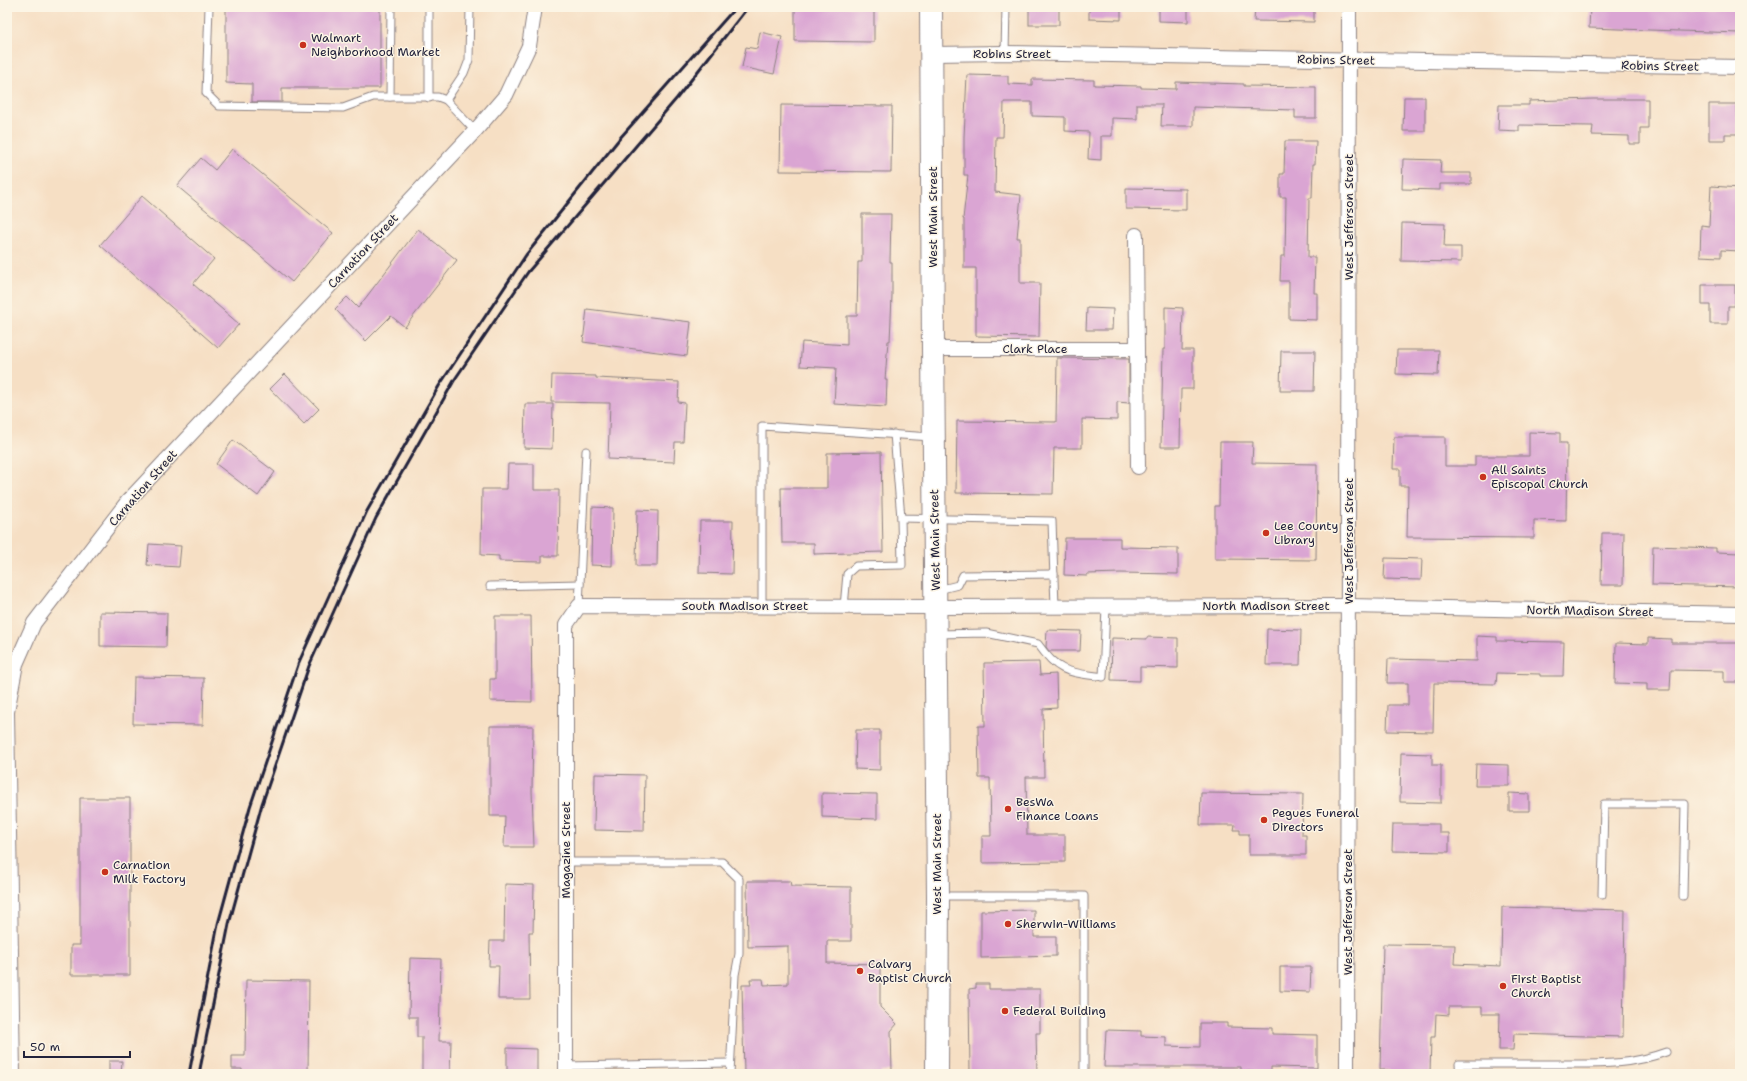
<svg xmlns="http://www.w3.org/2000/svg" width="1747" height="1081" font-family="'Shantell Sans',sans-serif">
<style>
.building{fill:#daa5d3}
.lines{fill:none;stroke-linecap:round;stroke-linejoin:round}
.service-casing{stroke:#8c8080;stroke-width:9}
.minor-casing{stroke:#8c8080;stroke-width:16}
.primary-casing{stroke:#8c8080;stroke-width:24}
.service{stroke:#fff;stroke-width:7}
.minor{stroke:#fff;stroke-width:14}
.primary{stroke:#fff;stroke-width:22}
.rail{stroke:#22223b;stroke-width:3}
.poi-dot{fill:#c8321e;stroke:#fcf5e5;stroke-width:1.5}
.labels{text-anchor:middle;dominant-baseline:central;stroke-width:3;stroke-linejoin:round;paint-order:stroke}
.poi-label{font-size:12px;fill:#22223b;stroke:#fcf5e5;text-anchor:start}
.street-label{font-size:12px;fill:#22223b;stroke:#fcf5e5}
</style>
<rect width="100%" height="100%" fill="#fcf5e5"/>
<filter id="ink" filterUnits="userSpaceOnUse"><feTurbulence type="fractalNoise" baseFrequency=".025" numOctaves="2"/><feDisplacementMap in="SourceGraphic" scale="8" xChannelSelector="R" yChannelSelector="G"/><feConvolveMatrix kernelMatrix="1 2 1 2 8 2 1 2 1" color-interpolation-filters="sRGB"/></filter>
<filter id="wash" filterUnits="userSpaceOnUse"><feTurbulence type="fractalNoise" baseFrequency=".012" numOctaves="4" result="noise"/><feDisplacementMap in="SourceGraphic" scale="16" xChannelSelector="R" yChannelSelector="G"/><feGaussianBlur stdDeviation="0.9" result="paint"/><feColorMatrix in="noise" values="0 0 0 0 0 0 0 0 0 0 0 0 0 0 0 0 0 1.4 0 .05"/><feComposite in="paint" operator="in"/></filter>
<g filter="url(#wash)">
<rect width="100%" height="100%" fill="#f6dfc4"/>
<g id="blocks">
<g class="building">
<polygon points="226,7 380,7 380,88 282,88 282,102 252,102 252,84 226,83"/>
<polygon points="795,7 874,7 874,42 795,41"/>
<rect x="1029" y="7" width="30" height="18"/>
<polygon points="1089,7 1121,7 1121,20 1089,19"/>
<polygon points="1159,7 1188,7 1188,22 1159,21"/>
<polygon points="1255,7 1314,7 1314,22 1254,21"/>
<polygon points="1590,7 1740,7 1740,33 1589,28"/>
<polygon points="760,32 782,37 774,74 742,67 746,47 757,49"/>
<polygon points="967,75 1008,76 1008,84 1032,85 1032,79 1094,80 1094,85 1141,86 1141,88 1176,89 1176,82 1244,84 1244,86 1316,87 1316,118 1295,118 1295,110 1193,107 1193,126 1161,126 1162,104 1137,104 1137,119 1112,118 1112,136 1101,136 1101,160 1088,159 1089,132 1065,131 1065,117 1032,116 1032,102 1004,102 1003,137 996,137 995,192 1021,195 1017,238 1020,238 1020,283 1040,283 1039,337 976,336 976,268 964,268 964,219 963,219 968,175 964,175 964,137"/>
<polygon points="1404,97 1425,97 1425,131 1403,131"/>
<polygon points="1593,99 1648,99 1648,128 1640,128 1640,144 1629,144 1629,136 1592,135 1593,126 1519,125 1519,131 1498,130 1499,105 1529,105 1529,101"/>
<polygon points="1709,104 1737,104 1738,134 1725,134 1725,140 1709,140"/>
<polygon points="781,105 892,106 891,172 780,171"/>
<polygon points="1285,141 1316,141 1315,164 1313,164 1312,198 1309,198 1308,257 1315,257 1314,293 1317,293 1317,320 1289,319 1289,281 1280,281 1281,256 1285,256 1286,197 1280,197 1280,174 1284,174"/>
<polygon points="232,149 333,233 292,282 177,186 201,158 215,170"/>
<polygon points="1403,159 1441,160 1440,173 1471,173 1471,184 1440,184 1440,190 1402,189"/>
<polygon points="1711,186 1740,188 1740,251 1721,250 1721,257 1700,256 1701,225 1709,226"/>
<polygon points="1126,188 1186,189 1186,210 1126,209"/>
<polygon points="142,196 214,259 193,284 239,324 218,348 100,245"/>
<polygon points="862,214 891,214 890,262 892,262 892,296 890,341 888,341 885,380 887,380 886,407 834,404 836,368 800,366 802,342 847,345 847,316 857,316 858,262 862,262"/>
<polygon points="1402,223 1445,224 1444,247 1461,247 1461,262 1401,261"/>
<polygon points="418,229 457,260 405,327 391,316 366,341 335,309 347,297 358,308"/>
<polygon points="1702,285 1735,285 1735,306 1728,306 1728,324 1710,324 1710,305 1702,305"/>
<polygon points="1165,307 1183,308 1182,350 1193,350 1193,389 1181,389 1180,447 1161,447 1163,349 1165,349"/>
<polygon points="1087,308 1113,309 1112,330 1086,330"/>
<polygon points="587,309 691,322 687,356 583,342"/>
<polygon points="1397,350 1439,350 1438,375 1396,374"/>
<polygon points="1281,351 1315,351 1314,391 1280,391"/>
<polygon points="1057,358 1129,359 1129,403 1117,402 1117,420 1082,419 1082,448 1054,448 1053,494 956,493 957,421 1056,422"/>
<polygon points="285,374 319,409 304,424 270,389"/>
<polygon points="552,375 596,376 596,378 679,382 678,402 685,403 683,442 675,442 674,462 608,459 610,403 551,402"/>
<polygon points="525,404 553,404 552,449 524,448"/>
<polygon points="1529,432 1560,433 1560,443 1567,443 1566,521 1534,520 1534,538 1407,537 1408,486 1400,486 1400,469 1393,469 1394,437 1445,437 1445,466 1475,466 1475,456 1529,456"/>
<polygon points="233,440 275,472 258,496 216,464"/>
<polygon points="1220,442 1253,442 1252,463 1317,464 1316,560 1215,559 1215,506 1219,506"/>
<polygon points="881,452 883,552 814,554 814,543 782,543 781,488 827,488 827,453"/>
<polygon points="508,464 534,464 534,490 559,490 558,556 542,556 542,562 499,561 499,556 481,555 482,489 507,489"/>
<polygon points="592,507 613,508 612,566 591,565"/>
<polygon points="637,510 658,511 657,566 636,566"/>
<polygon points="700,521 733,521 732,574 699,573"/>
<polygon points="1602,533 1624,533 1623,585 1601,585"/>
<polygon points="1065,538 1120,538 1120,547 1178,548 1178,574 1120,573 1087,574 1087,576 1064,575"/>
<polygon points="149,544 181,546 179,567 147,565"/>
<polygon points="1653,546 1716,548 1716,552 1740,553 1740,587 1652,585"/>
<polygon points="1385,558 1422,559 1421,580 1384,579"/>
<polygon points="100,612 167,613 166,647 100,646"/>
<polygon points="495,616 531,616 532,702 490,701 490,679 495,679"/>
<polygon points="1267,629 1301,630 1300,665 1266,665"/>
<polygon points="1047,630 1081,631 1080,651 1049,651 1046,647"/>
<polygon points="1477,636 1497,637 1497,641 1564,642 1563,676 1540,676 1540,674 1497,673 1496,684 1434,683 1433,732 1387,731 1388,705 1408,705 1408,683 1387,683 1388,659 1477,661"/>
<polygon points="1147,637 1178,638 1178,668 1140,667 1140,681 1111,680 1112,638 1147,639"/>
<polygon points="1648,638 1671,639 1671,643 1740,643 1740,682 1724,682 1724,671 1671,670 1670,690 1647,690 1647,684 1615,683 1616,643 1648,644"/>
<polygon points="1039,662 1040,675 1056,674 1057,708 1043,709 1044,777 1026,777 1027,835 1065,835 1065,862 982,863 982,836 991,836 990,778 979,778 978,726 985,726 984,663"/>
<polygon points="134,677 204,678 203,725 133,724"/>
<polygon points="490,726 533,726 532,791 534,847 504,847 505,816 490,816"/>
<polygon points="856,730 880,730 880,770 855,769"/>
<polygon points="1401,753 1432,754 1432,765 1441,765 1441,803 1400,802"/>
<polygon points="1476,764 1509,765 1509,786 1475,786"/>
<polygon points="595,774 645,775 644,831 594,830"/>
<polygon points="822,793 877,794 877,819 822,817"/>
<polygon points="1201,793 1303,794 1302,835 1306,835 1306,855 1249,855 1249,834 1240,834 1240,830 1234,830 1235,825 1200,825"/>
<polygon points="1509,793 1529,794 1529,811 1509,811"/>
<polygon points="80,798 130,798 130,975 71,975 71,945 80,945"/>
<polygon points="1393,824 1439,824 1439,833 1449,833 1449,852 1392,851"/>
<polygon points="747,881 790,881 791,886 851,887 851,941 827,941 827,963 880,964 880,1007 897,1024 891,1031 892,1071 881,1071 881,1074 744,1074 742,985 751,985 750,979 763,979 764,985 788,984 788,946 748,947"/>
<polygon points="505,884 534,885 533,932 529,932 530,999 498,999 499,966 489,966 490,941 504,941"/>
<polygon points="1502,907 1625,910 1623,1037 1514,1034 1513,1050 1499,1050 1500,1014 1482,1014 1482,1007 1449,1007 1449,1015 1436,1014 1435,1037 1431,1037 1430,1074 1389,1074 1389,1070 1380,1070 1383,944 1455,945 1454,964 1501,966"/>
<polygon points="1034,910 1034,937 1056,937 1056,956 981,958 981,911"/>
<polygon points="410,958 441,959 439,1041 451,1041 450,1074 422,1074 422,1037 417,1037 417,1017 409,1017"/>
<polygon points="1280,967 1311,967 1310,992 1280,991"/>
<polygon points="246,980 309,981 308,1074 242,1074 242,1069 232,1069 232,1056 245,1056"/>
<polygon points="976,984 989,984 989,989 1040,989 1040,1033 1036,1033 1037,1074 970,1074 969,989 976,988"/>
<polygon points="1200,1023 1227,1023 1227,1027 1272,1028 1272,1034 1317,1035 1317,1068 1271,1067 1271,1072 1241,1071 1241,1067 1104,1067 1106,1030 1141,1031 1141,1036 1166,1037 1166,1046 1200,1047"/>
<polygon points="507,1048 537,1049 537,1073 507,1072"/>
<polygon points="109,1061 122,1061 121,1074 109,1074"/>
</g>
</g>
</g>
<g filter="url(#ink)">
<use href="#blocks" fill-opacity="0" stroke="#8c8080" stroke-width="1"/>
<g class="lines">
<defs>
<g id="service">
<polyline points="209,7 206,93 219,106 343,108 373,97 438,97 446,100 475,131"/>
<polyline points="1005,53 1006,7"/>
<polyline points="390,97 391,7"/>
<polyline points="429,98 429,7"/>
<polyline points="446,100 464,73 469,60 470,7"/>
<polyline points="894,434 901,518 1052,521 1055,607"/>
<polyline points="490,586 580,584"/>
<polyline points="938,590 958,585 963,575 1054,574"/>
<polyline points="579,606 586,451"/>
<polyline points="762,607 762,426 932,437"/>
<polyline points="844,607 847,574 856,566 902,565 901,518"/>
<path d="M 937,634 L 986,633 L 1038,644 C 1059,674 1069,672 1103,677 L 1106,607"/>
<polyline points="566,862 722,862 739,879 739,954 735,975 730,1074"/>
<polyline points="1602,895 1604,804 1685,804 1683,896"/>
<polyline points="940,896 1084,896 1084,1074"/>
<polyline points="566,1066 730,1063"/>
<path d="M 1460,1074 L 1459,1064 C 1491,1064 1523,1064 1554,1064 C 1595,1064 1628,1066 1666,1052"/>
</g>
<g id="minor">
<polyline points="933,54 1005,53 1740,67"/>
<polyline points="1136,235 1138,467"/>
<polyline points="933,349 1137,349"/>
<polyline points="13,1074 7,712 16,664 34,623 128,501 475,131 506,95 529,46 535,7"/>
<polyline points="566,1074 566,625 579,606 936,607 1349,606 1740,614"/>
<polyline points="1347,1074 1349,7"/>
</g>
<polyline id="primary" points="931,7 933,349 938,896 937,1074"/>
</defs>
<use href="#service" class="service-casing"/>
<use href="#minor" class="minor-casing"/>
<use href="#primary" class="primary-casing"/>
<use href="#service" class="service"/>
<use href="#minor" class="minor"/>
<use href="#primary" class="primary"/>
<g class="rail">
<polyline points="189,1074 218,924 250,807 299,662 367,511 439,386 526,255 620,138 736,7"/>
<polyline points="199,1074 229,924 262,804 309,666 376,518 455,379 528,272 677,98 748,7"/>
</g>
</g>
</g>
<g class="poi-dot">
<circle cx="303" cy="45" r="4"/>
<circle cx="1483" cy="477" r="4"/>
<circle cx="1266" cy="533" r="4"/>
<circle cx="1008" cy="809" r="4"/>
<circle cx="1264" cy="820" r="4"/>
<circle cx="105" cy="872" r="4"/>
<circle cx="1008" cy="924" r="4"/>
<circle cx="860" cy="971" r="4"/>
<circle cx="1503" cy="986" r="4"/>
<circle cx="1005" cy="1011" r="4"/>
</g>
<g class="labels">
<g class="poi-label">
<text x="311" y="38">Walmart<tspan x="311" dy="14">Neighborhood Market</tspan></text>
<text x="1491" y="470">All Saints<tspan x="1491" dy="14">Episcopal Church</tspan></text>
<text x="1274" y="526">Lee County<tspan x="1274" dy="14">Library</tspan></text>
<text x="1016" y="802">BesWa<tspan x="1016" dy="14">Finance Loans</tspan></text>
<text x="1272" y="813">Pegues Funeral<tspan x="1272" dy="14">Directors</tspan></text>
<text x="113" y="865">Carnation<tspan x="113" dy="14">Milk Factory</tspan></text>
<text x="1016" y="924">Sherwin-Williams</text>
<text x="868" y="964">Calvary<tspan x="868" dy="14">Baptist Church</tspan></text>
<text x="1511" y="979">First Baptist<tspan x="1511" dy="14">Church</tspan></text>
<text x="1013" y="1011">Federal Building</text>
</g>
<g class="street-label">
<text x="1012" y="54">Robins Street</text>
<text transform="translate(1336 60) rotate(1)">Robins Street</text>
<text transform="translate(1660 66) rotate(1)">Robins Street</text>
<text transform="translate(933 217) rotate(-90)">West Main Street</text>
<text transform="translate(1349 217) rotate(-90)">West Jefferson Street</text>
<text transform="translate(363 251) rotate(-47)">Carnation Street</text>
<text x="1035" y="349">Clark Place</text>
<text transform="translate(143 488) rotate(-49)">Carnation Street</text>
<text transform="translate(935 540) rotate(-91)">West Main Street</text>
<text transform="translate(1349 541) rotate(-90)">West Jefferson Street</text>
<text x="745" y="606">South Madison Street</text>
<text x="1266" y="606">North Madison Street</text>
<text transform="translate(1590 611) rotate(1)">North Madison Street</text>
<text transform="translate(566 850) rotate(-90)">Magazine Street</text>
<text transform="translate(937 864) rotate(-90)">West Main Street</text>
<text transform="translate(1348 912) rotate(-90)">West Jefferson Street</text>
</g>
</g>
<rect width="1747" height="1081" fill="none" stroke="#fcf5e5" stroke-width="24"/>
<path d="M24 1051v6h106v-6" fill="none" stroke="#22223b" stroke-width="2"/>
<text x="30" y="1051" font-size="12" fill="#22223b" stroke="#fcf5e5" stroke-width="3" paint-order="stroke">50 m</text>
</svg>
